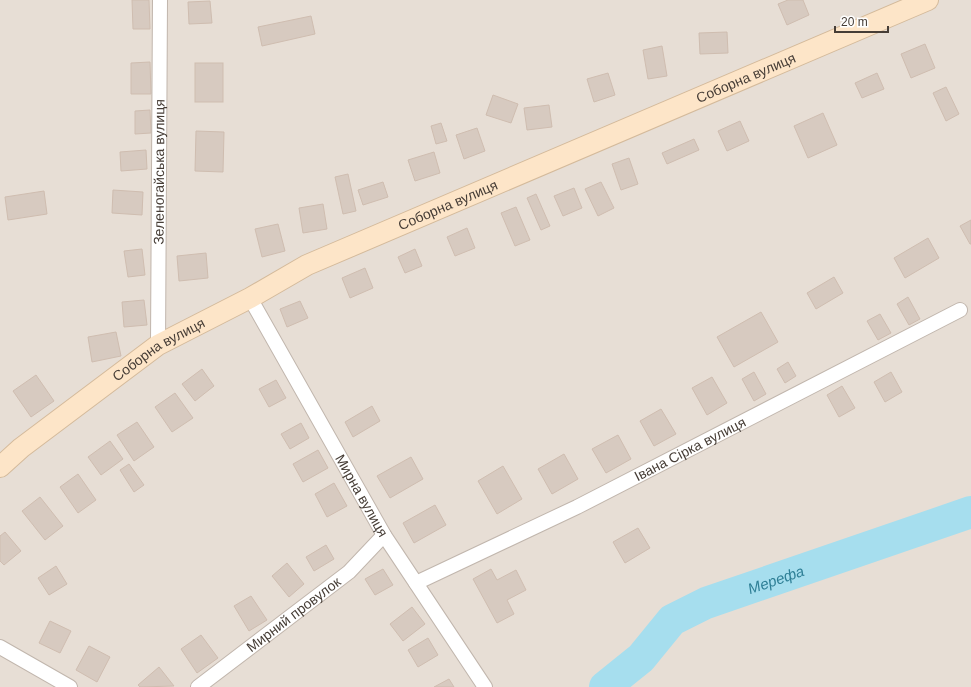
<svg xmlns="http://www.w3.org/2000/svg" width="971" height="687" font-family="Arial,sans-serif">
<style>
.residential{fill:#e7ded5}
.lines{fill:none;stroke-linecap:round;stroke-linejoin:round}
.river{stroke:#a6deee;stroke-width:32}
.building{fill:#d7cac0;stroke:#cfbdb0}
.street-casing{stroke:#c1b6ad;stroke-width:16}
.secondary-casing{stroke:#d4ba9b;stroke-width:22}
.street{stroke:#fff;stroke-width:14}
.secondary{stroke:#fde5c8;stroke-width:20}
.labels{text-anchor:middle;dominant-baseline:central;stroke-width:3;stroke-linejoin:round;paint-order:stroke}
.street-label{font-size:14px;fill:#463d36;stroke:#fff}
.water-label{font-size:15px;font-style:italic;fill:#2e7f96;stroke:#fff}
</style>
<rect width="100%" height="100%" fill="#f3ede7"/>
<rect class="residential" x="0" y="0" width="971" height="687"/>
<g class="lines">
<path class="river" id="s1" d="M 605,687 L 641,658 L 672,620 L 706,603 L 971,512"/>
</g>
<g class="building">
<polygon points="132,0 149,0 150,29 133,29"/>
<polygon points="788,0 803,0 809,15 787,25 778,4"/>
<polygon points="210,1 212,23 189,24 188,2"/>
<polygon points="311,16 315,34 262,46 258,27"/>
<polygon points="727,32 728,53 700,54 699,33"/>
<polygon points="925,44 935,68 911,78 901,54"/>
<polygon points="662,46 667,76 648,79 643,50"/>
<polygon points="150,62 151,94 131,94 131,63"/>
<rect x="195" y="63" width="28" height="39"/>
<polygon points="608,73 615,95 594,102 587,79"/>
<polygon points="877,73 884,89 862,98 855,83"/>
<polygon points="946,87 959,114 946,121 933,93"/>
<polygon points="493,95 518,104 511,123 486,115"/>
<polygon points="549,105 552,127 527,130 524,108"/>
<polygon points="150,110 151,133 135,134 135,111"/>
<polygon points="823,113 837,145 808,158 794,126"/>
<polygon points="740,121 749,141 727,151 718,131"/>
<polygon points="441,123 447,141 436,144 431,126"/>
<polygon points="477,128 485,151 464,159 456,135"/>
<polygon points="196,131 224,132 223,172 195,171"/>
<polygon points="694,139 699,150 667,164 662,153"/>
<polygon points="146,150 147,169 121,171 120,152"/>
<polygon points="434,152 440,173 415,181 408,160"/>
<polygon points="629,158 638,184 621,190 612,164"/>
<polygon points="348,174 356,211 343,214 335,177"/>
<polygon points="383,182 388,197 363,205 358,190"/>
<polygon points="601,182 614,208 598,216 585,189"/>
<polygon points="574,188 582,208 563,216 554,196"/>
<polygon points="113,190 143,192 142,215 112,213"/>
<polygon points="44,191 47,214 8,220 5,197"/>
<polygon points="536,194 550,226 541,230 527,198"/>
<polygon points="323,204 327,229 303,233 299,208"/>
<polygon points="516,207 530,240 515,246 501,213"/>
<polygon points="971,220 971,244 970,244 960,226"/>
<polygon points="278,224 285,251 262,257 255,229"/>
<polygon points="467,228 475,248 455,256 447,237"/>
<polygon points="928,238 939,258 905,278 894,258"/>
<polygon points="142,249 145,275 128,277 124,251"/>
<polygon points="415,249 422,266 405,273 398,257"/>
<polygon points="206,253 208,278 179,281 177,256"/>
<polygon points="365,268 373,288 350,298 342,278"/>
<polygon points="834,277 843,293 816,309 807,293"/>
<polygon points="908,297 920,319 909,325 897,304"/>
<polygon points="144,300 147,325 124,327 122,302"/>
<polygon points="300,301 308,318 287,327 280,309"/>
<polygon points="761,312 778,342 734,367 717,337"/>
<polygon points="880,314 891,333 878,340 867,321"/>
<polygon points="116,332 121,356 92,362 88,337"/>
<polygon points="788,362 796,376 785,383 777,369"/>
<polygon points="202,369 214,386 195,401 182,384"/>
<polygon points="754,372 766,394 754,401 742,379"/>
<polygon points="891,372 902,392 885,402 874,382"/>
<polygon points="36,375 54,401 31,417 13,391"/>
<polygon points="712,377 727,403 707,415 692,388"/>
<polygon points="276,380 286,398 269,407 259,389"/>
<polygon points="842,386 855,408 839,417 827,395"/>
<polygon points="175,393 193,418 172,432 155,407"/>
<polygon points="372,406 380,421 353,437 345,422"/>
<polygon points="661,409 676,434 654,446 640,421"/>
<polygon points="137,422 154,447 134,461 117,435"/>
<polygon points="301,423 309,438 290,449 281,434"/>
<polygon points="618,435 631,459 606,473 592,449"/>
<polygon points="110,441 123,459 101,475 88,457"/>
<polygon points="318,450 328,468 303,482 293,464"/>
<polygon points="564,454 578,479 552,494 538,469"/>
<polygon points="411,457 423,479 390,498 377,476"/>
<polygon points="129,464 144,485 134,492 120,470"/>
<polygon points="503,466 522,499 497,514 478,481"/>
<polygon points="78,474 96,500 78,513 60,487"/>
<polygon points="334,483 347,506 327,517 315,494"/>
<polygon points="40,497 63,526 45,540 22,511"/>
<polygon points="435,505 446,525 414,543 403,523"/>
<polygon points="638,528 650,548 625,563 613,542"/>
<polygon points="5,532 21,551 4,565 0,561 0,536"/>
<polygon points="326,545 334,559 314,571 306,557"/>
<polygon points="287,563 304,584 289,597 272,576"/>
<polygon points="56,566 67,584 49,595 38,578"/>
<polygon points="383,569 393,585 375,595 365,579"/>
<polygon points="491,569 497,580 516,570 526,590 507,600 514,614 497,623 473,579"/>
<polygon points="251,596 267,620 249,631 234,606"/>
<polygon points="412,607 425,624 403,641 390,624"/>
<polygon points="50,621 71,631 60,653 39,643"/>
<polygon points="201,635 218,658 197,673 181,649"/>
<polygon points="428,638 438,655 418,667 408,650"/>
<polygon points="89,646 110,657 97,682 76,670"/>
<polygon points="159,667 174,686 140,687 138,685"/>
<polygon points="449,679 454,687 434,687"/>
</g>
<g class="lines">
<defs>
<g id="street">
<path id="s2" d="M 250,298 L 384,535 L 485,687"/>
<path id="s3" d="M 158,345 L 160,0"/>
<path id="s4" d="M 416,583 L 577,507 L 960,310"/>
<polyline points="0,647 70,687"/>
<path id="s5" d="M 198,687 L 349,572 L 384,535"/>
</g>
<g id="secondary">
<path id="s6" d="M 0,467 L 21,448 L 158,345 L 250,298 L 307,265 L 928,0"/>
</g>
</defs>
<use href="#street" class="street-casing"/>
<use href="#secondary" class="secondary-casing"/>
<use href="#street" class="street"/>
<use href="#secondary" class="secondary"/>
</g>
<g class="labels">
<g class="street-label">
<text stroke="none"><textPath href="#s6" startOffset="846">Соборна вулиця</textPath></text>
<text stroke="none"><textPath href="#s3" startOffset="173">Зеленогайська вулиця</textPath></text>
<text stroke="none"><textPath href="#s6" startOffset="522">Соборна вулиця</textPath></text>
<text stroke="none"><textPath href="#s6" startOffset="198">Соборна вулиця</textPath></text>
<text stroke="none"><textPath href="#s4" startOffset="305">Івана Сірка вулиця</textPath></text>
<text stroke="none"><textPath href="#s2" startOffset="227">Мирна вулиця</textPath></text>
<text stroke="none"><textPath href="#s5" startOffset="120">Мирний провулок</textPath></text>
</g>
<g class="water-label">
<text stroke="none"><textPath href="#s1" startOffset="207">Мерефа</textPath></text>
</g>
</g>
<path d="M835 26v6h53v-6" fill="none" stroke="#463d36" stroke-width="2"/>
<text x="841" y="26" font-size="12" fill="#463d36" stroke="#ffffff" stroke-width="3" paint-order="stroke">20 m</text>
</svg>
